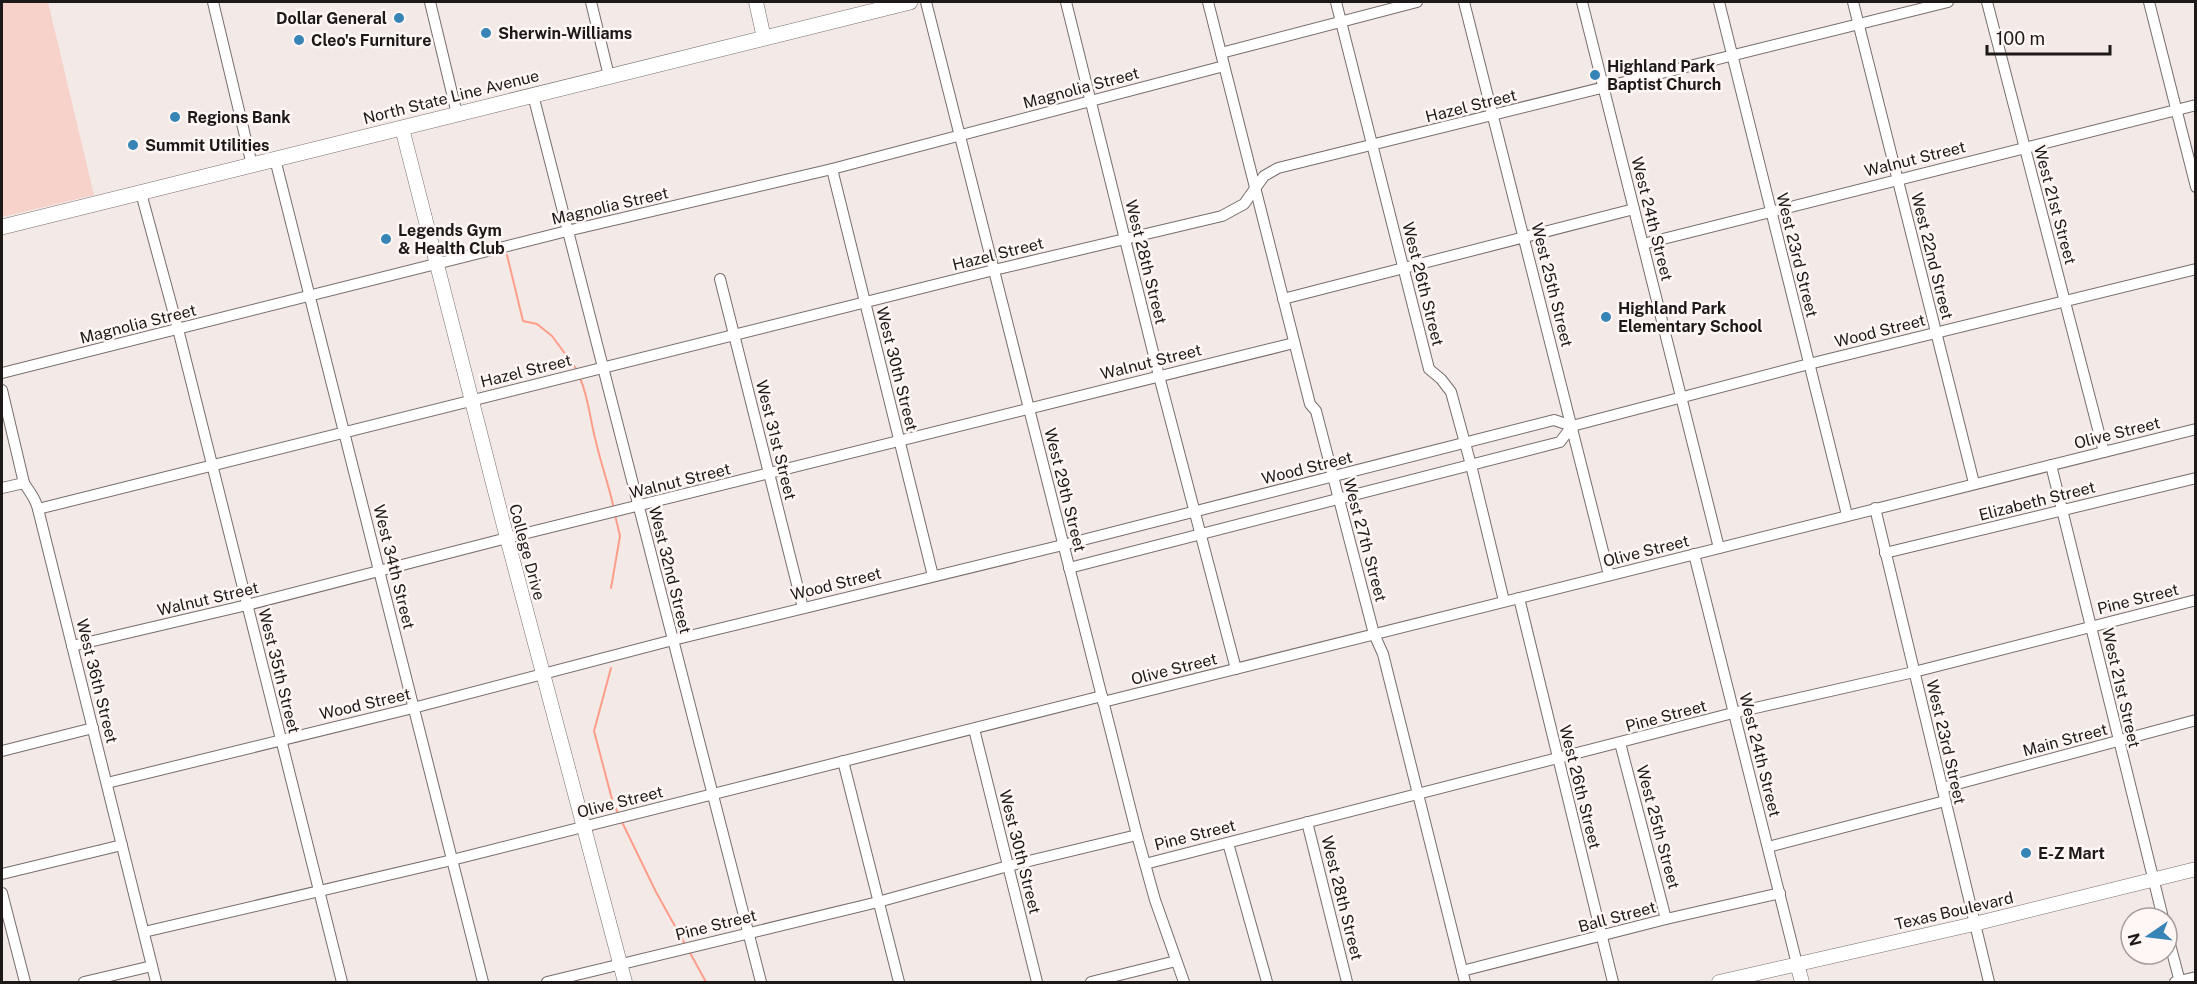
<svg xmlns="http://www.w3.org/2000/svg" width="2197" height="984" font-family="'Public Sans',sans-serif">
<style>
.green{fill:#f7d2cb}
.lines{fill:none;stroke-linecap:round;stroke-linejoin:round}
.stream{stroke:#ff9d8b;stroke-width:2}
.street-casing{stroke:#776e6c;stroke-width:12}
.secondary-casing{stroke:#776e6c;stroke-width:15}
.primary-casing{stroke:#776e6c;stroke-width:16}
.street{stroke:#fff;stroke-width:10}
.secondary{stroke:#fff;stroke-width:14}
.primary{stroke:#fff;stroke-width:15}
.poi-dot{fill:#3784b7;stroke:#fff7f5;stroke-width:2}
.labels{text-anchor:middle;dominant-baseline:central;stroke-width:5;stroke-linejoin:round;paint-order:stroke}
.poi-label{font-size:16px;font-weight:bold;fill:#1d1919;stroke:#fff7f5;text-anchor:start}
.street-label{font-size:16px;fill:#1d1919;stroke:#fff7f5}
</style>
<rect width="100%" height="100%" fill="#f3e9e7"/>
<polygon class="green" points="2,2 48,2 94,195 2,217"/>
<g class="lines">
<g class="stream">
<polyline points="507,255 523,321 537,324 552,336 577,370"/>
<path d="M 580,378 C 589,399 590,420 596,442 C 601,464 609,486 614,509"/>
<polyline points="611,588 620,536 615,515"/>
<polyline points="611,668 594,731 613,803 619,815"/>
<polyline points="621,820 656,892 686,946"/>
<polyline points="689,951 706,982"/>
</g>
<defs>
<g id="street">
<polyline points="213,2 252,165"/>
<polyline points="430,2 457,114"/>
<polyline points="591,2 609,76"/>
<polyline points="926,2 1137,835 1155,900 1184,982"/>
<polyline points="1066,2 1159,376 1236,669"/>
<polyline points="1208,2 1310,404 1316,411 1374,634 1383,654 1465,982"/>
<polyline points="1336,2 1429,369 1441,379 1451,392 1471,465 1504,601"/>
<polyline points="1464,2 1609,575"/>
<polyline points="1582,2 1719,548"/>
<polyline points="1719,2 1847,515"/>
<polyline points="1853,2 1974,483"/>
<polyline points="1987,2 2104,452"/>
<polyline points="2149,2 2196,187"/>
<polyline points="1221,53 1417,2"/>
<polyline points="533,95 761,982"/>
<polyline points="275,159 483,982"/>
<polyline points="832,169 933,576"/>
<polyline points="141,193 178,329 342,982"/>
<polyline points="1643,244 2196,105"/>
<polyline points="720,279 803,608"/>
<polyline points="1283,299 1634,209"/>
<polyline points="2,373 567,231 832,169 1224,66"/>
<path d="M 2,390 L 24,483 C 30,493 35,497 38,509 L 156,982"/>
<polyline points="2051,465 2163,918"/>
<polyline points="2,488 24,483"/>
<polyline points="1875,508 1989,982"/>
<polyline points="38,509 994,270 1222,216 1244,204 1264,176 1278,168 1948,2"/>
<polyline points="1885,553 2196,478"/>
<polyline points="1694,554 1797,964"/>
<polyline points="1069,568 1560,442 1572,426"/>
<polyline points="1519,598 1613,982"/>
<polyline points="72,646 247,605 507,538 1294,343"/>
<polyline points="1103,702 2196,429"/>
<polyline points="974,729 1037,982"/>
<polyline points="1620,743 1666,919"/>
<polyline points="2,751 93,728"/>
<polyline points="843,761 899,982"/>
<polyline points="107,783 413,708 673,640 1063,545 1554,420 1572,426 1809,364 2196,269"/>
<polyline points="1942,788 2196,720"/>
<polyline points="1307,822 1347,982"/>
<polyline points="1228,843 1267,982"/>
<polyline points="1768,847 1945,801"/>
<polyline points="1145,864 1733,713 1914,672 2196,600"/>
<polyline points="2,874 122,845"/>
<polyline points="2,893 25,982"/>
<polyline points="144,932 452,860 1102,696"/>
<polyline points="2167,933 2180,982"/>
<polyline points="1462,971 1666,919 1780,893"/>
<polyline points="84,982 152,966"/>
<polyline points="547,982 878,902 1008,866 1137,835"/>
<polyline points="1091,982 1176,961"/>
<polyline points="2175,982 2196,977"/>
</g>
<g id="secondary">
<polyline points="756,2 764,38"/>
<polyline points="402,128 507,538 625,982"/>
<polyline points="1797,964 1802,982"/>
<polyline points="1719,982 1974,924 2196,869"/>
</g>
<polyline id="primary" points="2,227 910,2"/>
</defs>
<use href="#street" class="street-casing"/>
<use href="#secondary" class="secondary-casing"/>
<use href="#primary" class="primary-casing"/>
<use href="#street" class="street"/>
<use href="#secondary" class="secondary"/>
<use href="#primary" class="primary"/>
</g>
<g class="poi-dot">
<circle cx="399" cy="18" r="6"/>
<circle cx="486" cy="33" r="6"/>
<circle cx="299" cy="40" r="6"/>
<circle cx="1595" cy="75" r="6"/>
<circle cx="175" cy="117" r="6"/>
<circle cx="133" cy="145" r="6"/>
<circle cx="386" cy="239" r="6"/>
<circle cx="1606" cy="317" r="6"/>
<circle cx="2026" cy="853" r="6"/>
</g>
<g class="labels">
<g class="poi-label">
<text x="387" y="18" text-anchor="end">Dollar General</text>
<text x="498" y="33">Sherwin-Williams</text>
<text x="311" y="40">Cleo's Furniture</text>
<text x="1607" y="66">Highland Park<tspan x="1607" dy="18">Baptist Church</tspan></text>
<text x="187" y="117">Regions Bank</text>
<text x="145" y="145">Summit Utilities</text>
<text x="398" y="230">Legends Gym<tspan x="398" dy="18">&amp; Health Club</tspan></text>
<text x="1618" y="308">Highland Park<tspan x="1618" dy="18">Elementary School</tspan></text>
<text x="2038" y="853">E-Z Mart</text>
</g>
<g class="street-label">
<text transform="translate(1081 88) rotate(-15)">Magnolia Street</text>
<text transform="translate(451 97) rotate(-14)">North State Line Avenue</text>
<text transform="translate(1471 106) rotate(-14)">Hazel Street</text>
<text transform="translate(1915 159) rotate(-14)">Walnut Street</text>
<text transform="translate(2055 205) rotate(75)">West 21st Street</text>
<text transform="translate(610 206) rotate(-13)">Magnolia Street</text>
<text transform="translate(1652 219) rotate(76)">West 24th Street</text>
<text transform="translate(998 254) rotate(-14)">Hazel Street</text>
<text transform="translate(1797 255) rotate(76)">West 23rd Street</text>
<text transform="translate(1932 256) rotate(76)">West 22nd Street</text>
<text transform="translate(1146 262) rotate(76)">West 28th Street</text>
<text transform="translate(1423 284) rotate(76)">West 26th Street</text>
<text transform="translate(1552 285) rotate(76)">West 25th Street</text>
<text transform="translate(138 324) rotate(-14)">Magnolia Street</text>
<text transform="translate(1880 331) rotate(-14)">Wood Street</text>
<text transform="translate(1151 362) rotate(-14)">Walnut Street</text>
<text transform="translate(897 369) rotate(76)">West 30th Street</text>
<text transform="translate(526 371) rotate(-14)">Hazel Street</text>
<text transform="translate(2117 433) rotate(-14)">Olive Street</text>
<text transform="translate(776 440) rotate(76)">West 31st Street</text>
<text transform="translate(1307 468) rotate(-14)">Wood Street</text>
<text transform="translate(680 481) rotate(-14)">Walnut Street</text>
<text transform="translate(1065 490) rotate(76)">West 29th Street</text>
<text transform="translate(2037 501) rotate(-14)">Elizabeth Street</text>
<text transform="translate(1365 540) rotate(75)">West 27th Street</text>
<text transform="translate(1646 551) rotate(-14)">Olive Street</text>
<text transform="translate(527 552) rotate(75)">College Drive</text>
<text transform="translate(394 567) rotate(76)">West 34th Street</text>
<text transform="translate(670 570) rotate(76)">West 32nd Street</text>
<text transform="translate(836 584) rotate(-14)">Wood Street</text>
<text transform="translate(208 599) rotate(-13)">Walnut Street</text>
<text transform="translate(2138 599) rotate(-14)">Pine Street</text>
<text transform="translate(1174 669) rotate(-14)">Olive Street</text>
<text transform="translate(279 671) rotate(76)">West 35th Street</text>
<text transform="translate(97 681) rotate(76)">West 36th Street</text>
<text transform="translate(2121 688) rotate(77)">West 21st Street</text>
<text transform="translate(365 704) rotate(-13)">Wood Street</text>
<text transform="translate(1666 716) rotate(-15)">Pine Street</text>
<text transform="translate(2065 740) rotate(-15)">Main Street</text>
<text transform="translate(1946 742) rotate(77)">West 23rd Street</text>
<text transform="translate(1760 755) rotate(76)">West 24th Street</text>
<text transform="translate(1580 787) rotate(76)">West 26th Street</text>
<text transform="translate(620 802) rotate(-14)">Olive Street</text>
<text transform="translate(1658 827) rotate(75)">West 25th Street</text>
<text transform="translate(1195 835) rotate(-14)">Pine Street</text>
<text transform="translate(1020 852) rotate(76)">West 30th Street</text>
<text transform="translate(1342 898) rotate(76)">West 28th Street</text>
<text transform="translate(1954 911) rotate(-13)">Texas Boulevard</text>
<text transform="translate(1617 917) rotate(-15)">Ball Street</text>
<text transform="translate(716 925) rotate(-14)">Pine Street</text>
</g>
</g>
<rect width="2197" height="984" fill="none" stroke="#1d1919" stroke-width="6"/>
<g transform="translate(2149 936) rotate(256)"><circle r="28" fill="#fff7f5" stroke="#a59e9d" stroke-width="1.5"/>
<path d="M0-4.5L10 22L0 15L-10 22Z" fill="#3784b7"/>
<text y="-9" font-size="16" font-weight="bold" text-anchor="middle" fill="#1d1919">N</text>
</g>
<path d="M1987 45v9h123v-9" fill="none" stroke="#1d1919" stroke-width="3"/>
<text x="1996" y="45" font-size="18" fill="#1d1919" stroke="#fff7f5" stroke-width="4.5" paint-order="stroke">100 m</text>
</svg>
